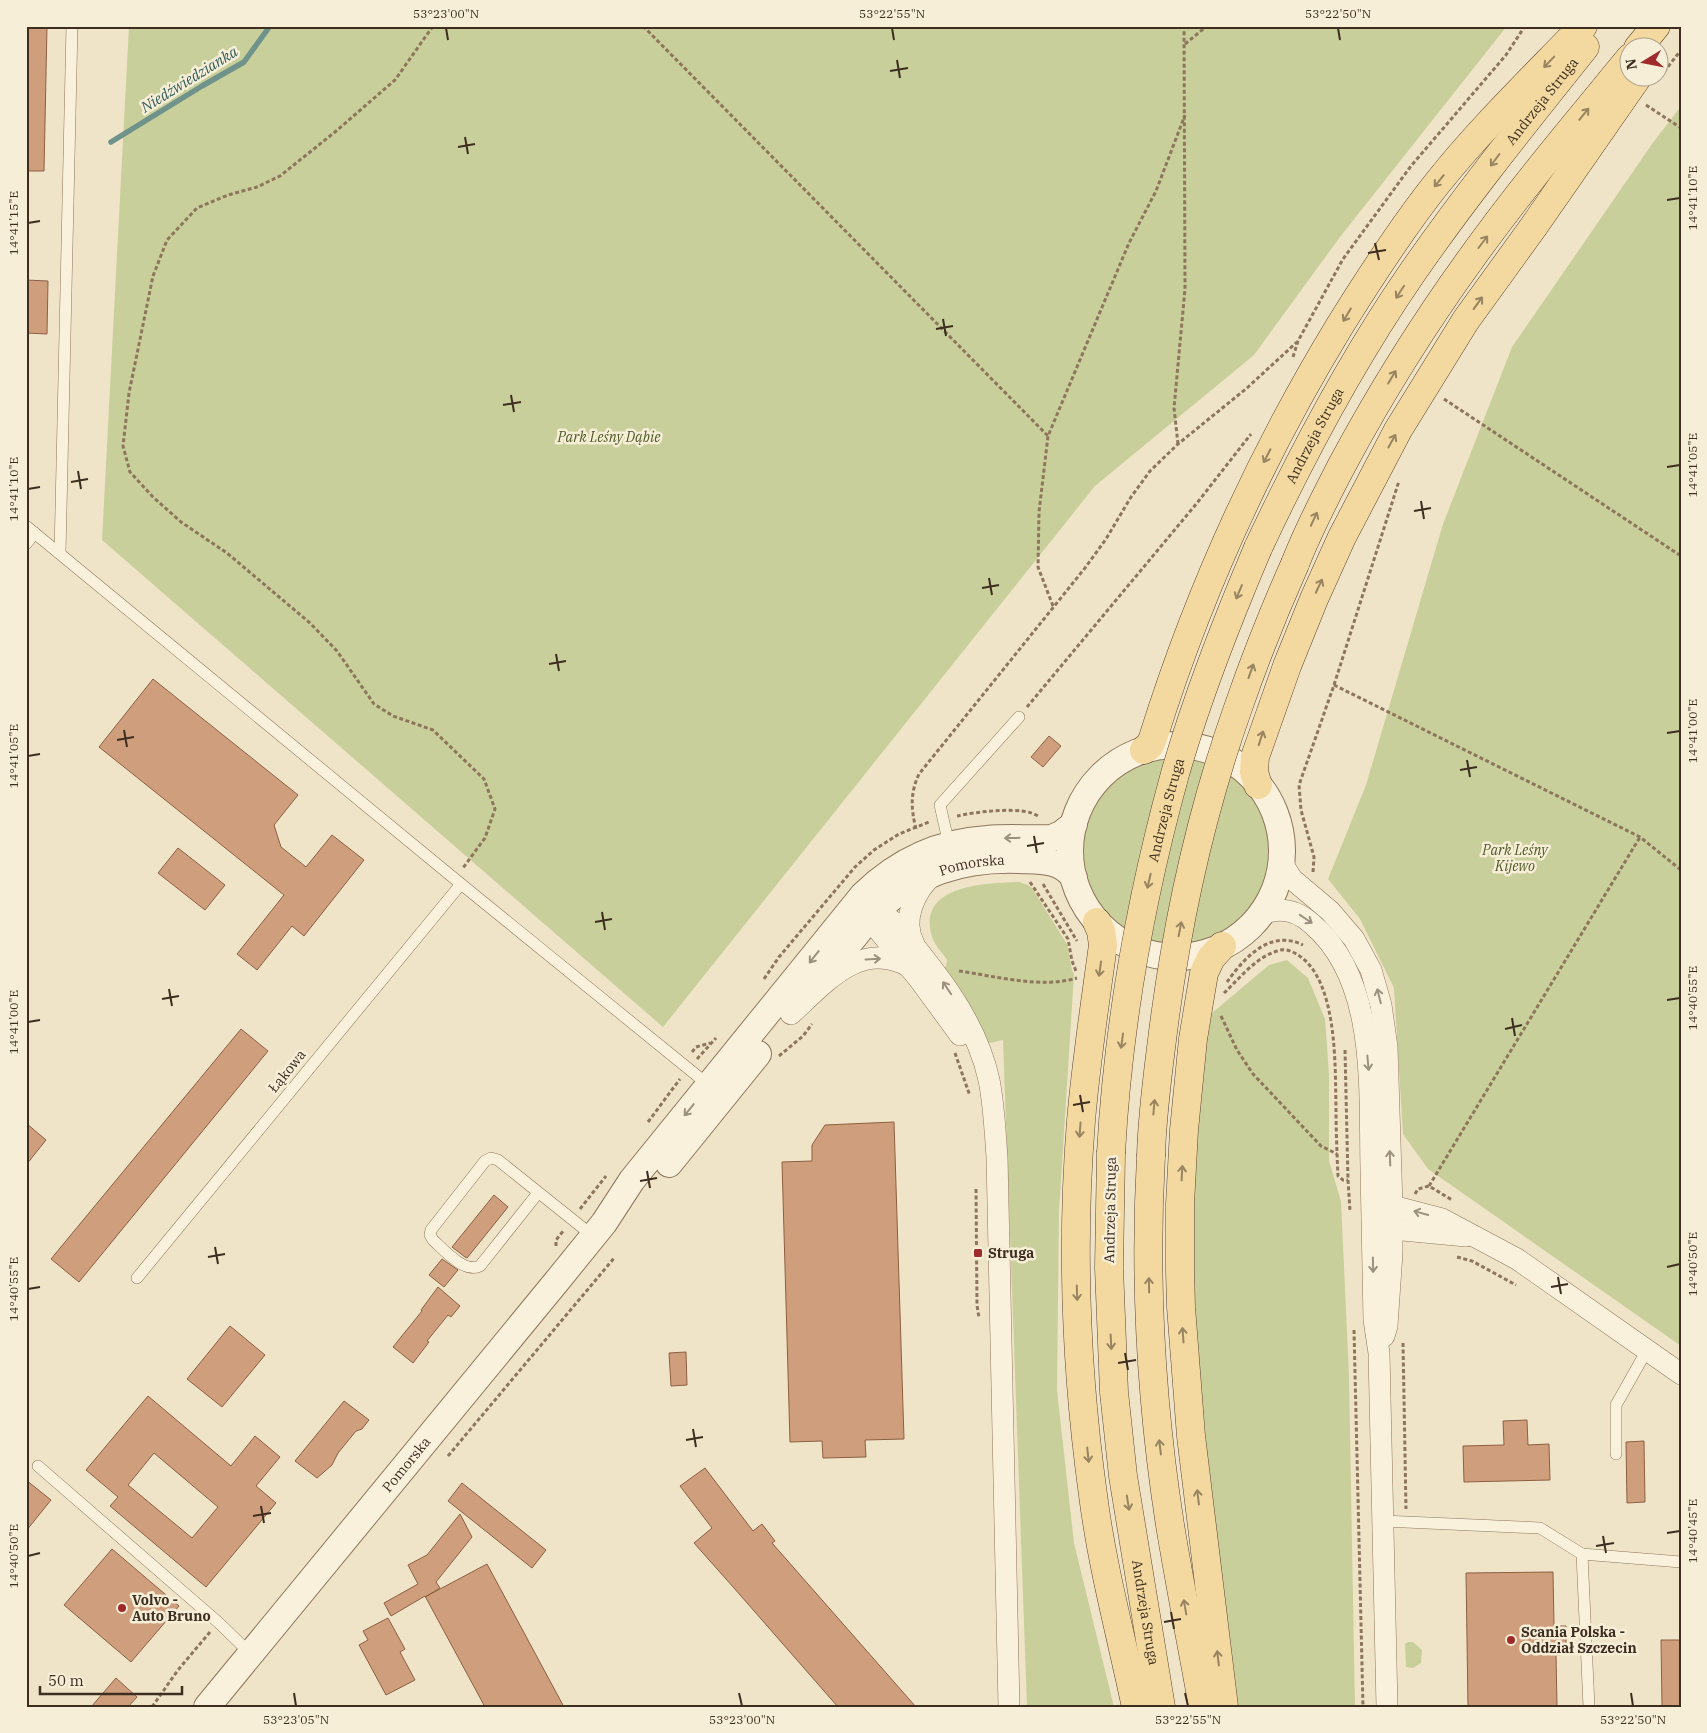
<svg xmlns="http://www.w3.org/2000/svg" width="1707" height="1733" font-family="'IBM Plex Serif',serif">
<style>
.green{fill:#c9cf9b}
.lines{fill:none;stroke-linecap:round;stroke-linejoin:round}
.stream{stroke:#6f938a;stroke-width:5.5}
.building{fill:#cf9f7d;stroke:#8d5f41;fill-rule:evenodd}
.service-casing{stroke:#8d765c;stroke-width:12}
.minor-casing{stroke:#8d765c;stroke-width:22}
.tertiary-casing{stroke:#8d765c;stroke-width:28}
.primary-casing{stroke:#5b4430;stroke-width:29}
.path{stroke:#8d765c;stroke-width:3;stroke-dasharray:4 2.5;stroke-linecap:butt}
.service{stroke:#faf1dc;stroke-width:11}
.minor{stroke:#faf1dc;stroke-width:21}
.tertiary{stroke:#faf1dc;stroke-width:26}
.primary{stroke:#f3d9a0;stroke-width:28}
.primary-bridge-casing{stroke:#5b4430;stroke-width:29;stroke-linecap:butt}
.primary-bridge{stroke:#f3d9a0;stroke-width:28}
.oneway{stroke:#988460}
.oneway2{stroke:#9c907e}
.ticks{fill:none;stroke:#3d2e20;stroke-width:2}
.poi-dot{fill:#9e2a2b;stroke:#f7eed8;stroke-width:2}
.labels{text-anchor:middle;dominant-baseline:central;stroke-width:5;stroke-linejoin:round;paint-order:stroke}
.street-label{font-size:14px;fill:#3d2e20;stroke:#f7eed8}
.park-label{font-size:14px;font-style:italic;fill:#4d5a26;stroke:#f7eed8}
.poi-label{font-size:14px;font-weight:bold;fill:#3d2e20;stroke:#f7eed8;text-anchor:start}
.water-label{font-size:15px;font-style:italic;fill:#2f5d5a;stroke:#f7eed8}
.neatline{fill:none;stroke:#3d2e20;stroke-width:2}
.ticks-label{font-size:12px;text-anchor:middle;fill:#3d2e20}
</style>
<rect width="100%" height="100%" fill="#f0e4c8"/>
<g class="green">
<polygon points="129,26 1507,26 1340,237 1254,355 1095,486 663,1027 102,540"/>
<polygon points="1681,106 1681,1346 1428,1169 1403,1134 1394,988 1360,919 1328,879 1366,785 1443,524 1512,347 1652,144"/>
<circle cx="1176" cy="852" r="94"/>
<path d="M 1019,882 L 1028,885 L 1032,888 L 1067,944 L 1072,970 L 1074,974 L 1059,1212 L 1057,1390 L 1074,1543 L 1114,1707 L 1027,1707 L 1003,1040 L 985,1044 L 941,970 L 946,966 L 947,960 C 942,952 935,946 932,937 C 916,885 986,883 1019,882 Z"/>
<polygon points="1287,960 1308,978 1325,1019 1329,1074 1329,1161 1341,1201 1349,1376 1355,1707 1237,1707 1225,1600 1198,1392 1193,1312 1193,1164 1202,1068 1212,1013 1269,965"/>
<polygon points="1408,1642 1413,1642 1422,1650 1421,1663 1413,1668 1406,1667 1405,1644"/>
</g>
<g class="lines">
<polyline class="stream" points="111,142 202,86 244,62 270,26"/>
</g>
<g class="building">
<polygon points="26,26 47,26 44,171 26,171"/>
<polygon points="26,280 48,281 47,334 26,333"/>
<polygon points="153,679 298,795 274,825 281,847 306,867 332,835 364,860 304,936 292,926 257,970 237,954 284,895 99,747"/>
<polygon points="1049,736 1061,746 1043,767 1031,757"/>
<polygon points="178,848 225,885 205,910 158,873"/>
<polygon points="241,1029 268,1051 79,1282 51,1259"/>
<polygon points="894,1122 904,1439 865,1440 866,1457 823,1458 822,1441 790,1442 782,1162 812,1161 812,1145 825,1125"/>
<polygon points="26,1123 46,1140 26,1165"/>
<polygon points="494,1195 508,1207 467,1258 465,1257 452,1247"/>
<polygon points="442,1259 458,1270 444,1287 429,1275"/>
<polygon points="438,1287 460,1306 451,1317 448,1315 427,1341 429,1342 413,1363 393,1347 422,1311 421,1310"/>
<polygon points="230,1326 265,1355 222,1407 187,1379"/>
<polygon points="686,1352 687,1385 671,1386 669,1353"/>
<path d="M 148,1396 L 231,1466 L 255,1436 L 280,1457 L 256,1486 L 276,1503 L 206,1587 L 110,1506 L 118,1497 L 86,1470 ZM 154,1453 L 218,1507 L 192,1538 L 128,1485 Z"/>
<polygon points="344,1401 369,1420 362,1429 356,1431 338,1453 332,1465 317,1478 295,1461"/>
<polygon points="1527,1420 1528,1445 1549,1444 1550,1480 1464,1482 1463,1446 1504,1445 1503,1421"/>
<polygon points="1644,1441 1645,1502 1627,1503 1626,1442"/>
<polygon points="705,1468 753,1531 762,1524 775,1541 772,1543 916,1707 838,1707 734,1588 694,1543 712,1528 680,1486"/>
<polygon points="26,1480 51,1500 26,1531"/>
<polygon points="462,1483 546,1550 532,1568 448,1501"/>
<polygon points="460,1514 472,1537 436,1582 440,1588 425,1597 487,1564 564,1707 485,1707 425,1596 391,1616 384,1603 418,1584 408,1565 427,1555"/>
<polygon points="112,1549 179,1606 131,1662 64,1605"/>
<polygon points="1553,1572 1554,1626 1566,1626 1566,1654 1556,1655 1557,1707 1468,1707 1466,1573"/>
<polygon points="388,1618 405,1649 400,1652 415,1680 386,1695 359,1645 368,1640 363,1631"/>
<polygon points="1661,1640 1681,1640 1681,1707 1662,1707"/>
<polygon points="116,1678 137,1697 128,1707 91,1707"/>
</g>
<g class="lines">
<defs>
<g id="service">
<polyline points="26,526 461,884 711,1087"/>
<polyline points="26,544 35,533"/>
<polyline points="60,553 72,26"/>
<polyline points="949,845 940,805 1019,717"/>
<path d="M 538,1193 L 480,1266 C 465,1274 444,1250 433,1240 L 430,1235 L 431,1230 L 485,1161 L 491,1158 L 498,1160 L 593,1236"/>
<polyline points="137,1278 461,884"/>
<polyline points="1616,1454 1616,1405 1647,1350"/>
<polyline points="38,1466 219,1623 251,1654"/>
<polyline points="1383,1521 1540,1528 1582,1554 1681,1562"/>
<polyline points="1582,1554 1589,1707"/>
</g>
<g id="minor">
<polyline points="1281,853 1285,868 1292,879 1330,911 1354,939 1371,970 1381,1005 1387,1047 1392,1206 1392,1253 1387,1326 1384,1336"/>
<polyline points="869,902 871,917 880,932 919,979 960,1035"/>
<path d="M 861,912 C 877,910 887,915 898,926 C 936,972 976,1020 989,1080 C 994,1105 995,1131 997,1157 L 1009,1707"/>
<path d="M 1260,915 C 1279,906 1297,910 1312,924 C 1378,980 1369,1089 1371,1168 C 1372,1219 1373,1269 1374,1320 L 1379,1353 L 1387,1707"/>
<path d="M 914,944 C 901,920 915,891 933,875"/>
<path d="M 791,1014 C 824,984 861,938 910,967"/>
<polyline points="1380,1209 1392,1206 1442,1219 1517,1259 1681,1374"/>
<polyline points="1378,1223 1392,1229 1466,1236"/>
</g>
<g id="tertiary">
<circle cx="1176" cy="851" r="106"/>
<path id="s1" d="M 806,995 C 821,977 835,960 850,942 C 861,929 871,914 885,903 C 923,870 970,858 1019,860 C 1040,861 1061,859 1074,878"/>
<polyline points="669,1164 758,1054"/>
<path id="s2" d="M 207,1707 L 557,1281 L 604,1223 L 632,1180 L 863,895 C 897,862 938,842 987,839 C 1008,837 1030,839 1052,838 L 1061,834 L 1074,824"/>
</g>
<g id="primary">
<polyline points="1638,48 1656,26"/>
<path id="s3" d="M 1258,548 C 1303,452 1352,360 1412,273 C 1466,195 1526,121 1585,47"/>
<path d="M 1295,564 C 1308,530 1325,498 1342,465 C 1380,394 1423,325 1470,260 C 1520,190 1575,125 1630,58"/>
<path d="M 1144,750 L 1150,745 L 1153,738 C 1198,594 1260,457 1339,327 C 1370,277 1402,227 1439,181 C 1483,126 1534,77 1583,26"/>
<polyline points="1258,785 1254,772 1255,757 1287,666 1314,599 1342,537 1398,430 1466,320 1534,226 1637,78"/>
<path d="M 1097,922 L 1101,931 L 1103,945 C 1095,1004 1086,1062 1081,1121 C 1071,1245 1076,1372 1093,1495 C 1102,1566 1121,1636 1136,1707"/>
<polyline points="1222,946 1211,958 1204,973 1193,1039 1184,1130 1180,1204 1180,1271 1181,1307 1191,1436 1224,1707"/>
<path id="s4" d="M 1111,1153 L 1109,1268 L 1114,1392 L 1123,1476 L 1161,1707"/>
<path d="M 1151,1156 C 1144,1279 1151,1403 1170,1525 C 1180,1586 1192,1646 1203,1707"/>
</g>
</defs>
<use href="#service" class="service-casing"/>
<use href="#minor" class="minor-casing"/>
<use href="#tertiary" class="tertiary-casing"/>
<use href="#primary" class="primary-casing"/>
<g class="path">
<polyline points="433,26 395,80 335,132 280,176 257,187 228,195 197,208 167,240 153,276 129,393 123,446 130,472 153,497 181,522 227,553 310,623 337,651 374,704 393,716 433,730 484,779 495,809 485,838 463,868"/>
<polyline points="643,26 1048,436"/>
<polyline points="1185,44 1207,26"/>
<polyline points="1660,77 1681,50"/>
<polyline points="1646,105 1681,128"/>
<polyline points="1293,357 1298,341 1343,259 1411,166 1506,55 1525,26"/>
<polyline points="1444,399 1681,556"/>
<polyline points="1178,444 1174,408 1185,289 1184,26"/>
<polyline points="1053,606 1038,567 1039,512 1048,436 1129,243 1156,191 1185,115"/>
<polyline points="1334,685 1640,837 1681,870"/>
<polyline points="1027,707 1197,503 1251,434"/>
<path d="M 957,816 C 974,812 1026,805 1039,817"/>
<path d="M 916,829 C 911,809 910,793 919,774 L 1085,568 L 1106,539 L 1131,497 L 1150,471 L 1178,444 L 1247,388 L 1297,342"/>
<polyline points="1313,872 1314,857 1301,810 1299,785 1334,685 1399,481"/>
<polyline points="1030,882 1068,939 1072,961 1076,971"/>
<polyline points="1043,884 1077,941"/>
<path d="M 959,971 C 995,976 1041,989 1077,978"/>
<polyline points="764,979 779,957 855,867 874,850 899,834 929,822"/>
<path d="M 1227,982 C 1245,957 1270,929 1303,945"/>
<path d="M 1224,993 C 1240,978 1255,958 1277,951 C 1285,948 1292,951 1298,955 C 1338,980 1335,1067 1336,1108 C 1336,1131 1337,1154 1338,1176 L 1343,1180 L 1348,1180"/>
<polyline points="1221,1016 1237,1050 1253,1074 1321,1146 1337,1154"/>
<polyline points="1345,1050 1348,1180 1350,1211"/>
<polyline points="692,1052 696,1047 710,1043"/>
<polyline points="955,1053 970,1096"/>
<polyline points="779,1056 803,1036 812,1024"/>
<polyline points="697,1059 716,1038"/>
<polyline points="648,1122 680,1079"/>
<polyline points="1429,1186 1640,837"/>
<polyline points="976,1189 977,1305 979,1318"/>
<polyline points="1415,1194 1418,1189 1429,1186 1452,1200"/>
<polyline points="580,1209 606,1176"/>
<polyline points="556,1246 556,1240 564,1230"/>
<polyline points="1457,1257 1472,1261 1516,1285"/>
<polyline points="1354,1330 1363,1707"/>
<polyline points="1403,1343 1406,1509"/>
<polyline points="448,1456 615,1257"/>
<polyline points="152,1707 178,1670 210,1632"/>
</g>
<use href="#service" class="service"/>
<use href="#minor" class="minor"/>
<use href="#tertiary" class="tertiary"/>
<use href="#primary" class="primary"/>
<defs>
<g id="primary-bridge">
<path id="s5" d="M 1111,1153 C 1118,1025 1141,897 1175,774 C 1197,697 1227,621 1258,548"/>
<path d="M 1151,1156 C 1152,1114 1158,1073 1163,1032 C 1177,922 1201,812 1238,708 C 1255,659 1274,611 1295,564"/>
</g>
</defs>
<use href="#primary-bridge" class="primary-bridge-casing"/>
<use href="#primary-bridge" class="primary-bridge"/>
</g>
<defs><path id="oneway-shaft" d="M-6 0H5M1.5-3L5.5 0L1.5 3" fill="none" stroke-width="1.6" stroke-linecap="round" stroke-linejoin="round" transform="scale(1.25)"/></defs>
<g class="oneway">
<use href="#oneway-shaft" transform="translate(1549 62) rotate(134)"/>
<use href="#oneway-shaft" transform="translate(1584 114) rotate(-51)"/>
<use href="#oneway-shaft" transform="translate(1495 160) rotate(127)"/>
<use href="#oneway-shaft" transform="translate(1439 181) rotate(129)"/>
<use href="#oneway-shaft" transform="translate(1483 242) rotate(-53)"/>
<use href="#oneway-shaft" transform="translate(1400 292) rotate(123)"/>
<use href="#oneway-shaft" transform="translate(1478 303) rotate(-54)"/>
<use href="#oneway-shaft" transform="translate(1347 315) rotate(121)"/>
<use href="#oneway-shaft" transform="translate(1392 377) rotate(-59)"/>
<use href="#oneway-shaft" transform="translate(1392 441) rotate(-61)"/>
<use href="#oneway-shaft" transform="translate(1267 456) rotate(117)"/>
<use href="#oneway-shaft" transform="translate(1314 519) rotate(-65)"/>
<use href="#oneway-shaft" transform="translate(1319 586) rotate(-65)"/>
<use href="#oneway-shaft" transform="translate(1239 592) rotate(113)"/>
<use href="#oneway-shaft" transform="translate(1251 671) rotate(-70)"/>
<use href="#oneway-shaft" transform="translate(1261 738) rotate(-72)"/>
<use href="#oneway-shaft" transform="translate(1149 881) rotate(103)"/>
<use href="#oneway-shaft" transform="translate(1180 929) rotate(-79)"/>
<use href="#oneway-shaft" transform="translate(1100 969) rotate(98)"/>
<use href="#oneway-shaft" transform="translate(1122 1041) rotate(98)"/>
<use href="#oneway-shaft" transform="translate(1154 1107) rotate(-85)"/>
<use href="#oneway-shaft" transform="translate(1080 1130) rotate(94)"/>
<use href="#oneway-shaft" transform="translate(1182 1173) rotate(-87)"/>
<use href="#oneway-shaft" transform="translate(1149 1285) rotate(-91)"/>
<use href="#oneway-shaft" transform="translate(1077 1293) rotate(88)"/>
<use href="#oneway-shaft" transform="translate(1183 1335) rotate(-94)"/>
<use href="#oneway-shaft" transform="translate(1111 1342) rotate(87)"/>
<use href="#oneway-shaft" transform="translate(1160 1447) rotate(-97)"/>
<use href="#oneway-shaft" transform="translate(1088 1455) rotate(84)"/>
<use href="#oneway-shaft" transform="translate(1198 1497) rotate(-97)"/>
<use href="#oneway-shaft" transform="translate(1128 1503) rotate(81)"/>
<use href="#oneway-shaft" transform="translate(1185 1607) rotate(-100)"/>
<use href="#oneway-shaft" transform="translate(1218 1658) rotate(-97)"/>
</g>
<g class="oneway2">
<use href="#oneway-shaft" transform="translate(1012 838) rotate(179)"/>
<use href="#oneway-shaft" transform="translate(1306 919) rotate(34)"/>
<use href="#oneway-shaft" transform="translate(814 957) rotate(128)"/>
<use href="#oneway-shaft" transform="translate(873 959) rotate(-3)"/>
<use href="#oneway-shaft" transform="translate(947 988) rotate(-124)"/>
<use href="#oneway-shaft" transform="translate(1379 996) rotate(-104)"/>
<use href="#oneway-shaft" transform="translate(1368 1063) rotate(85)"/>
<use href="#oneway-shaft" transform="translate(689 1110) rotate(129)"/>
<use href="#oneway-shaft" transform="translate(1390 1158) rotate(-92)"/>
<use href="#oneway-shaft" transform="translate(1421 1213) rotate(-165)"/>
<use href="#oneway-shaft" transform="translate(1373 1265) rotate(89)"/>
</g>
<path class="ticks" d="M 446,28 L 448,40M 892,28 L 894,40M 1338,28 L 1340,40M 897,60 L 900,78M 890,71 L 908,68M 465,137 L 468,154M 458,147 L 475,144M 1667,200 L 1680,198M 28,223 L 40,221M 1375,243 L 1379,260M 1368,253 L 1386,250M 943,319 L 946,336M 936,329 L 953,326M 511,395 L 514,412M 503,405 L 521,402M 1667,467 L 1680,465M 78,471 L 81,489M 71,482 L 88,479M 28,489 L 40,487M 1421,501 L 1424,519M 1414,511 L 1431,508M 989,578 L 992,595M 982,588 L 999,585M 556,654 L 559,671M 549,664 L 566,661M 124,730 L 127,747M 1667,733 L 1680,731M 117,740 L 134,737M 28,756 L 40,754M 1467,760 L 1470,777M 1460,770 L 1477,767M 1034,836 L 1037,853M 1027,846 L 1044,843M 602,912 L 605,930M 595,922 L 612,919M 169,989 L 172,1006M 162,999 L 179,996M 1667,1000 L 1680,998M 1512,1018 L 1515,1036M 28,1022 L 40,1020M 1505,1029 L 1522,1025M 1080,1095 L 1083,1112M 1073,1105 L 1090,1102M 647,1171 L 650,1188M 640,1181 L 657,1178M 215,1247 L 218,1264M 208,1257 L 225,1254M 1667,1267 L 1680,1264M 1558,1277 L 1561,1294M 1551,1287 L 1568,1284M 28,1289 L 40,1287M 1125,1353 L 1128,1370M 1118,1363 L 1136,1360M 693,1429 L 696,1447M 686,1440 L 703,1437M 261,1506 L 264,1523M 253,1516 L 271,1513M 1667,1533 L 1680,1531M 1603,1536 L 1606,1553M 1596,1546 L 1614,1543M 28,1556 L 40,1553M 1171,1612 L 1174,1629M 1164,1622 L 1181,1619M 294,1693 L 296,1706M 739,1693 L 742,1706M 1185,1693 L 1188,1706M 1631,1693 L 1633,1706"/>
<g class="poi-dot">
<rect x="973" y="1248" width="10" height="10" rx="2.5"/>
<circle cx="122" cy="1608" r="5"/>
<circle cx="1511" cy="1640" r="5"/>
</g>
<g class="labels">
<g class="street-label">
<text stroke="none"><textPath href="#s3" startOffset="531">Andrzeja Struga</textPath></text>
<text stroke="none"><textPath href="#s3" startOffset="126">Andrzeja Struga</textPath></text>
<text stroke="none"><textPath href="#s5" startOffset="348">Andrzeja Struga</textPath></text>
<text stroke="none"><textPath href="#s1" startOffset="218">Pomorska</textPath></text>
<text transform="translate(287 1071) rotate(-51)">Łąkowa</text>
<text transform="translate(1110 1210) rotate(-89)">Andrzeja Struga</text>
<text stroke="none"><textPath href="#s2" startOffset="314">Pomorska</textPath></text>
<text stroke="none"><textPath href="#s4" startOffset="462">Andrzeja Struga</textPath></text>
</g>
<g class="park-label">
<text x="609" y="437">Park Leśny Dąbie</text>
<text x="1515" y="850">Park Leśny<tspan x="1515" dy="16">Kijewo</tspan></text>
</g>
<g class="poi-label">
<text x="988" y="1253">Struga</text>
<text x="132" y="1600">Volvo -<tspan x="132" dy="16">Auto Bruno</tspan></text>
<text x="1521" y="1632">Scania Polska -<tspan x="1521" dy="16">Oddział Szczecin</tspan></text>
</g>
<g class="water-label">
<text transform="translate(189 79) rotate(-32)">Niedźwiedzianka</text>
</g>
</g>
<rect width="1707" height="1733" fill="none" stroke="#f7eed8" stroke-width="55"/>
<g transform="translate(1644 62) rotate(260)"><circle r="24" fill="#f7eed8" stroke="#ada18e"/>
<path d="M0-4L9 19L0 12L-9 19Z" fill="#9e2a2b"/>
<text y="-8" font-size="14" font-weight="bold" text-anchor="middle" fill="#3d2e20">N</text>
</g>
<path d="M40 1686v8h142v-8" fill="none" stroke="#3d2e20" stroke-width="2.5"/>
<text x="48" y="1686" font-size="15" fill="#3d2e20" stroke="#f7eed8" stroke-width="4" paint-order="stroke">50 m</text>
<rect x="28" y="28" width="1652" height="1678" class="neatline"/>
<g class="ticks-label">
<text x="446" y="18">53°23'00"N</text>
<text x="892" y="18">53°22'55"N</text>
<text x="1338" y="18">53°22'50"N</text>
<text transform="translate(1693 198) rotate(-90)" y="4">14°41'10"E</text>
<text transform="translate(14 223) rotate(-90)" y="4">14°41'15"E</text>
<text transform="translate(1693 465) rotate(-90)" y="4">14°41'05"E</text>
<text transform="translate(14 489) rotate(-90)" y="4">14°41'10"E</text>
<text transform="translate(1693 731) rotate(-90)" y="4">14°41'00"E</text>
<text transform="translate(14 756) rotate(-90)" y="4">14°41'05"E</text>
<text transform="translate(1693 998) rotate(-90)" y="4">14°40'55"E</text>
<text transform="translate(14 1022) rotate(-90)" y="4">14°41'00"E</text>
<text transform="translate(1693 1264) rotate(-90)" y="4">14°40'50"E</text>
<text transform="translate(14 1289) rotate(-90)" y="4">14°40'55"E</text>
<text transform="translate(1693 1531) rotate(-90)" y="4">14°40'45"E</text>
<text transform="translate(14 1556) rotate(-90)" y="4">14°40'50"E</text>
<text x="296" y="1724">53°23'05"N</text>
<text x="742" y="1724">53°23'00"N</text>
<text x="1188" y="1724">53°22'55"N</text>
<text x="1633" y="1724">53°22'50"N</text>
</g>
</svg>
